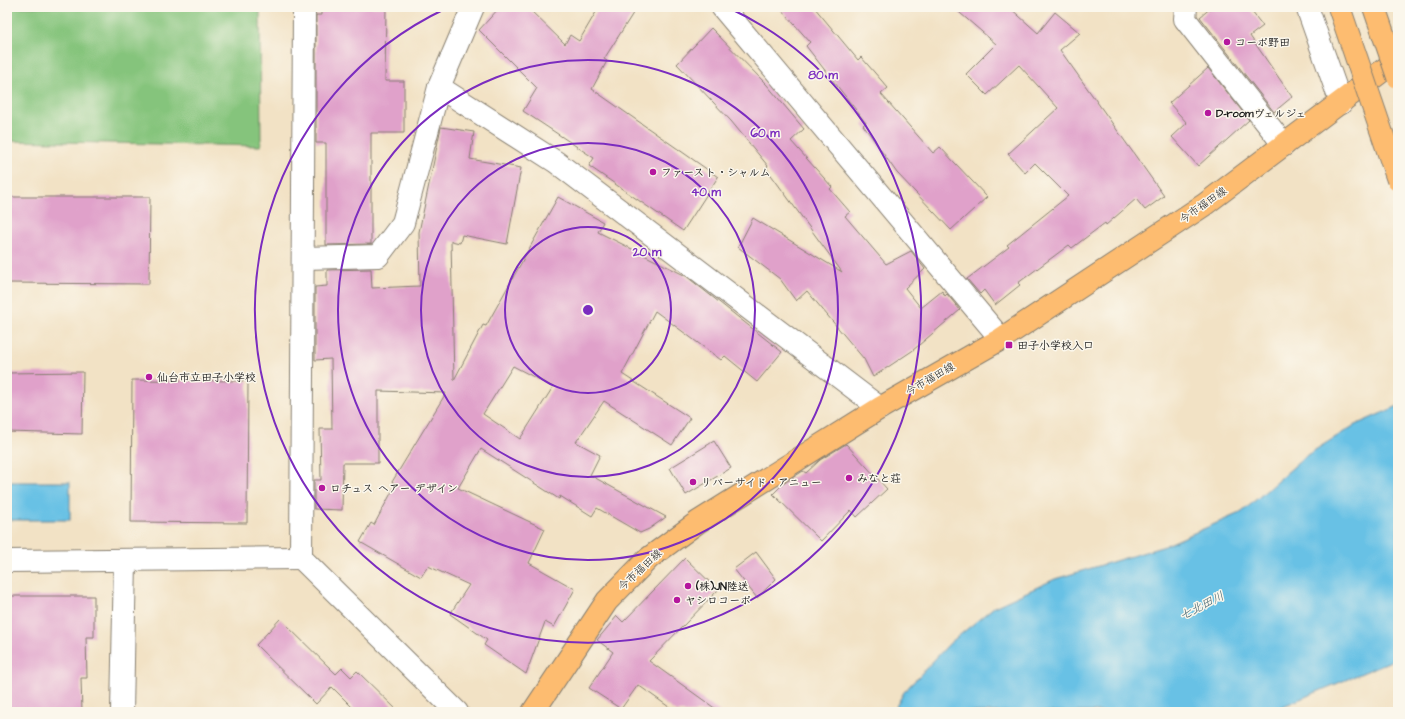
<svg xmlns="http://www.w3.org/2000/svg" width="1405" height="719" font-family="'Architects Daughter','Klee One',sans-serif">
<style>
.green{fill:#85c47c;stroke:#50704c}
.water{fill:#67c1e5;stroke:#426e80}
.building{fill:#e0a1ca;fill-rule:evenodd}
.lines{fill:none;stroke-linecap:round;stroke-linejoin:round}
.minor-casing{stroke:#877f70;stroke-width:24}
.major-casing{stroke:#877f70;stroke-width:24}
.minor{stroke:#fff;stroke-width:22}
.major{stroke:#fdbc70;stroke-width:22}
.major-bridge-casing{stroke:#877f70;stroke-width:24;stroke-linecap:butt}
.major-bridge{stroke:#fdbc70;stroke-width:22}
.ring{fill:none;stroke:#7b2cbf;stroke-width:2}
.poi-dot{fill:#b5179e;stroke:#fbf7ec;stroke-width:1.5}
.labels{text-anchor:middle;dominant-baseline:central;stroke-width:3;stroke-linejoin:round;paint-order:stroke}
.poi-label{font-size:11px;font-weight:bold;fill:#1c1c1c;stroke:#fbf7ec;text-anchor:start}
.street-label{font-size:11px;fill:#1c1c1c;stroke:#fbf7ec}
.water-label{font-size:12px;font-style:italic;fill:#3a5e6c;stroke:#fbf7ec}
.centre{fill:#7b2cbf;stroke:#fbf7ec;stroke-width:2}
.ring-label{font-size:12px;text-anchor:middle;font-weight:bold;fill:#7b2cbf;stroke:#fbf7ec;stroke-width:3;stroke-linejoin:round;paint-order:stroke}
</style>
<rect width="100%" height="100%" fill="#fbf7ec"/>
<filter id="ink" filterUnits="userSpaceOnUse"><feTurbulence type="fractalNoise" baseFrequency=".025" numOctaves="2"/><feDisplacementMap in="SourceGraphic" scale="8" xChannelSelector="R" yChannelSelector="G"/><feConvolveMatrix kernelMatrix="1 2 1 2 8 2 1 2 1" color-interpolation-filters="sRGB"/></filter>
<filter id="wash" filterUnits="userSpaceOnUse"><feTurbulence type="fractalNoise" baseFrequency=".012" numOctaves="4" result="noise"/><feDisplacementMap in="SourceGraphic" scale="16" xChannelSelector="R" yChannelSelector="G"/><feGaussianBlur stdDeviation="0.9" result="paint"/><feColorMatrix in="noise" values="0 0 0 0 0 0 0 0 0 0 0 0 0 0 0 0 0 1.4 0 .05"/><feComposite in="paint" operator="in"/></filter>
<g filter="url(#wash)">
<rect width="100%" height="100%" fill="#f2e2c5"/>
<polygon class="green" points="7,7 260,7 261,146 7,141"/>
<g class="water">
<polygon points="1398,406 1398,658 1269,712 893,712 904,692 950,643 994,607 1055,579 1162,547 1242,512 1307,455 1355,425"/>
<rect x="7" y="482" width="63" height="38"/>
</g>
<g id="blocks">
<g class="building">
<polygon points="321,7 386,7 385,81 404,81 404,133 371,133 371,244 326,245 326,143 316,143 316,15 321,15"/>
<polygon points="500,7 527,7 565,44 570,35 579,41 599,7 637,7 604,59 607,61 592,89 718,177 683,231 589,166 594,158 523,111 537,88 479,30"/>
<polygon points="779,7 814,7 858,60 861,57 888,88 881,94 933,153 940,147 987,197 951,230 897,173 863,125 866,123 806,46 810,42"/>
<polygon points="953,7 1009,7 1038,33 1055,12 1080,33 1060,50 1164,196 1145,210 1136,199 1106,225 1105,223 1072,248 1069,245 1018,283 1020,285 995,305 984,290 980,294 967,279 1009,247 1007,245 1068,196 1035,163 1025,173 1008,154 1058,108 1019,65 987,95 966,74 996,44"/>
<polygon points="1212,7 1248,7 1263,26 1250,36 1292,97 1274,112 1200,17"/>
<polygon points="711,28 767,85 804,129 791,141 832,187 830,189 850,212 845,216 886,264 911,251 925,269 905,288 921,308 942,291 945,296 947,294 960,310 912,351 873,377 864,359 807,291 796,301 780,279 738,247 753,218 842,272 766,168 768,166 731,121 677,64"/>
<polygon points="1208,68 1249,120 1198,166 1172,137 1187,123 1169,103"/>
<path d="M 441,127 L 474,132 L 470,159 L 521,168 L 507,244 L 462,235 L 460,243 L 451,241 L 454,380 L 483,325 L 486,326 L 558,197 L 603,222 L 598,232 L 686,276 L 782,352 L 757,382 L 725,356 L 721,360 L 655,311 L 622,374 L 690,418 L 672,445 L 604,401 L 576,442 L 600,455 L 590,475 L 666,517 L 649,529 L 640,533 L 597,508 L 592,516 L 560,496 L 559,499 L 481,449 L 458,488 L 545,529 L 529,563 L 575,589 L 554,627 L 545,622 L 526,674 L 484,645 L 487,640 L 450,614 L 469,585 L 428,566 L 421,577 L 360,542 L 371,523 L 374,525 L 396,484 L 392,482 L 446,393 L 378,391 L 378,463 L 343,463 L 342,510 L 314,509 L 314,480 L 321,480 L 320,429 L 332,429 L 331,359 L 315,360 L 315,287 L 327,286 L 327,270 L 371,269 L 372,288 L 420,286 L 419,232 ZM 513,366 L 553,387 L 520,439 L 483,414 Z"/>
<polygon points="7,197 150,197 149,284 7,283"/>
<polygon points="83,372 82,434 7,432 7,373"/>
<polygon points="132,380 248,381 247,523 131,522"/>
<polygon points="714,441 731,468 686,495 670,468"/>
<polygon points="846,444 887,489 857,517 851,510 821,541 773,494 783,484 803,471 806,473 820,460"/>
<polygon points="756,552 776,579 757,598 734,569"/>
<polygon points="685,558 718,590 649,661 720,712 676,712 638,685 621,709 589,688 613,652 597,640 617,616 623,622"/>
<polygon points="7,596 94,596 94,637 86,637 87,678 81,678 82,712 7,712"/>
<polygon points="280,619 336,674 342,668 351,677 357,671 399,712 357,712 332,687 316,704 256,645"/>
</g>
</g>
</g>
<g filter="url(#ink)">
<use href="#blocks" fill-opacity="0" stroke="#877f70" stroke-width="1"/>
<g class="lines">
<defs>
<g id="minor">
<polyline points="304,7 301,558 457,712"/>
<polyline points="722,7 1001,339"/>
<polyline points="1186,7 1185,19 1284,145"/>
<polyline points="1307,7 1341,103"/>
<polyline points="439,87 556,162 880,408"/>
<polyline points="304,258 378,256 403,223 439,87 473,7"/>
<polyline points="7,561 301,558"/>
<polyline points="122,712 125,561"/>
</g>
<polyline id="major" points="533,712 607,601 649,558 698,522 880,408 1001,339 1204,205 1398,59"/>
</defs>
<use href="#minor" class="minor-casing"/>
<use href="#major" class="major-casing"/>
<use href="#minor" class="minor"/>
<use href="#major" class="major"/>
<defs>
<g id="major-bridge">
<polyline points="1339,7 1398,180"/>
<polyline points="1374,7 1398,77"/>
</g>
</defs>
<use href="#major-bridge" class="major-bridge-casing"/>
<use href="#major-bridge" class="major-bridge"/>
</g>
</g>
<g class="ring">
<circle cx="588" cy="310" r="83"/>
<circle cx="588" cy="310" r="167"/>
<circle cx="588" cy="310" r="250"/>
<path d="M729 8A333 333 0 1 1 447 8"/>
</g>
<g class="poi-dot">
<circle cx="1227" cy="42" r="4"/>
<circle cx="1208" cy="113" r="4"/>
<circle cx="653" cy="172" r="4"/>
<rect x="1005" y="341" width="8" height="8" rx="2"/>
<circle cx="149" cy="377" r="4"/>
<circle cx="849" cy="478" r="4"/>
<circle cx="693" cy="482" r="4"/>
<circle cx="322" cy="488" r="4"/>
<circle cx="688" cy="586" r="4"/>
<circle cx="677" cy="600" r="4"/>
</g>
<g class="labels">
<g class="poi-label">
<text x="1235" y="42">コーポ野田</text>
<text x="1216" y="113">D-roomヴェルジェ</text>
<text x="661" y="172">ファースト・シャルム</text>
<text x="1017" y="345">田子小学校入口</text>
<text x="157" y="377">仙台市立田子小学校</text>
<text x="857" y="478">みなと荘</text>
<text x="701" y="482">リバーサイド・アニュー</text>
<text x="330" y="488">ロチュス ヘアー デザイン</text>
<text x="696" y="586">(株)JN陸送</text>
<text x="685" y="600">ヤシロコーポ</text>
</g>
<g class="street-label">
<text transform="translate(1203 205) rotate(-35)">今市福田線</text>
<text transform="translate(930 379) rotate(-30)">今市福田線</text>
<text transform="translate(640 570) rotate(-43)">今市福田線</text>
</g>
<g class="water-label">
<text transform="translate(1202 606) rotate(-27)">七北田川</text>
</g>
</g>
<circle cx="588" cy="310" r="6" class="centre"/>
<g class="ring-label">
<text x="823" y="79">80 m</text>
<text x="765" y="137">60 m</text>
<text x="706" y="196">40 m</text>
<text x="647" y="256">20 m</text>
</g>
<rect width="1405" height="719" fill="none" stroke="#fbf7ec" stroke-width="24"/>
</svg>
